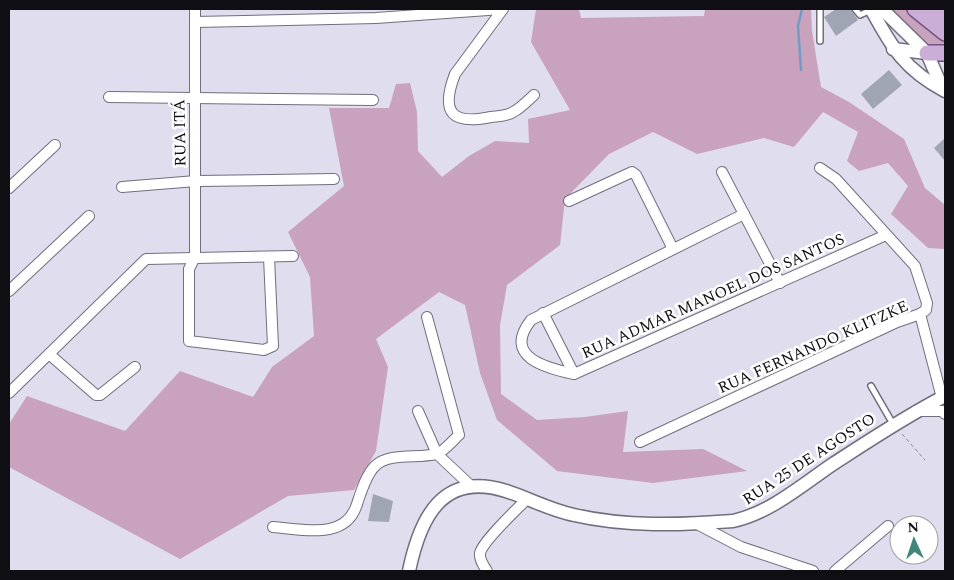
<svg xmlns="http://www.w3.org/2000/svg" width="954" height="580" font-family="Spectral,serif">
<style>
.green{fill:#c9a2bd}
.lines{fill:none;stroke-linecap:round;stroke-linejoin:round}
.stream{stroke:#709cc7;stroke-width:2.5}
.building{fill:#a0a5b4}
.service-casing{stroke:#716e7d;stroke-width:8}
.minor-casing{stroke:#716e7d;stroke-width:12}
.tertiary-casing{stroke:#716e7d;stroke-width:15}
.primary-casing{stroke:#735382;stroke-width:18}
.path{stroke:#8a8894;stroke-width:1;stroke-dasharray:4 2.5;stroke-linecap:butt}
.service{stroke:#fff;stroke-width:5}
.minor{stroke:#fff;stroke-width:10}
.tertiary{stroke:#fff;stroke-width:12}
.primary{stroke:#cbaed8;stroke-width:15}
.labels{text-anchor:middle;dominant-baseline:central;stroke-width:5;stroke-linejoin:round;paint-order:stroke}
.street-label{font-size:16px;fill:#0f0e13;stroke:#fff}
</style>
<rect width="100%" height="100%" fill="#e0ddee"/>
<g class="green">
<polygon points="536,9 579,9 581,18 704,16 705,9 811,9 812,31 821,87 849,102 904,139 925,188 945,205 945,249 928,248 891,214 908,186 888,163 859,171 847,161 858,132 823,112 794,147 764,138 697,154 653,132 609,154 565,199 560,245 507,285 500,325 501,394 537,420 585,417 628,411 623,452 703,449 747,471 653,483 557,471 497,420 480,373 465,305 439,292 376,339 388,367 376,451 354,490 288,496 180,559 9,467 9,424 27,396 125,431 180,371 253,397 272,367 314,336 310,277 288,232 344,186 329,108 389,108 396,84 410,83 417,112 418,151 442,177 469,156 495,141 529,143 528,119 570,110 531,42"/>
<polygon points="891,9 905,9 945,41 945,47 928,48"/>
</g>
<g class="lines">
<polyline class="stream" points="801,70 798,26 802,9"/>
</g>
<g class="building">
<polygon points="836,9 850,9 858,20 836,36 824,17"/>
<polygon points="889,70 902,85 873,109 861,94"/>
<polygon points="945,138 945,161 934,148"/>
<polygon points="373,494 393,501 389,522 368,521"/>
</g>
<g class="lines">
<defs>
<g id="service">
<polyline points="820,9 820,41"/>
<polyline points="855,9 860,15 871,10"/>
<polyline points="871,386 893,424"/>
</g>
<g id="minor">
<polyline points="195,9 195,257 189,269 189,341 264,350 273,346 269,257"/>
<path d="M 503,9 L 455,74 C 440,113 452,125 491,117 C 498,116 508,116 513,112 C 521,108 528,100 534,95"/>
<polyline points="195,22 376,18 502,9"/>
<polyline points="109,97 373,100"/>
<polyline points="722,172 780,283"/>
<polyline points="122,187 196,181 334,179"/>
<polyline points="9,188 55,145"/>
<polyline points="569,201 632,172 636,175 673,249"/>
<path d="M 744,214 L 531,320 C 502,357 546,368 574,374 L 886,235"/>
<polyline points="9,291 89,216"/>
<polyline points="543,313 574,374"/>
<polyline points="920,314 942,398"/>
<polyline points="49,354 96,395 100,395 135,367"/>
<polyline points="9,393 146,259 293,256"/>
<polyline points="418,411 437,454 471,486"/>
<polyline points="916,411 942,411 945,414"/>
<polyline points="640,442 897,322 920,314 926,310 927,303 915,266 836,179 820,168"/>
<polyline points="697,524 741,547 813,571"/>
<path d="M 273,527 C 302,529 346,541 357,504 C 361,492 366,475 375,466 C 390,452 418,459 436,454 C 444,452 453,440 459,435 L 427,317"/>
<path d="M 487,571 C 484,566 479,560 480,553 C 483,541 517,509 527,499"/>
<polyline points="835,571 888,526"/>
</g>
<g id="tertiary">
<path d="M 871,9 C 892,48 905,70 945,91"/>
<polyline points="882,9 927,53 940,83 945,87"/>
<polyline points="893,49 927,53"/>
<path d="M 409,571 C 420,518 442,471 506,491 C 528,498 550,510 574,515 C 626,527 681,525 733,521 C 770,513 802,485 833,464 C 870,440 906,416 945,396"/>
</g>
<g id="primary">
<polyline points="915,9 945,33"/>
<polyline points="932,9 945,20"/>
<polyline points="927,53 945,53"/>
</g>
</defs>
<use href="#service" class="service-casing"/>
<use href="#minor" class="minor-casing"/>
<use href="#tertiary" class="tertiary-casing"/>
<use href="#primary" class="primary-casing"/>
<polyline class="path" points="902,434 925,460"/>
<use href="#service" class="service"/>
<use href="#minor" class="minor"/>
<use href="#tertiary" class="tertiary"/>
<use href="#primary" class="primary"/>
</g>
<g class="labels">
<g class="street-label">
<text transform="translate(180 133) rotate(-91)">RUA ITÁ</text>
<text transform="translate(713 296) rotate(-24)">RUA ADMAR MANOEL DOS SANTOS</text>
<text transform="translate(813 347) rotate(-24)">RUA FERNANDO KLITZKE</text>
<text transform="translate(809 459) rotate(-33)">RUA 25 DE AGOSTO</text>
</g>
</g>
<rect width="954" height="580" fill="none" stroke="#0f0e13" stroke-width="20"/>
<g transform="translate(914 540) rotate(357)"><circle r="24" fill="#ffffff" stroke="#9f9fa1"/>
<path d="M0-4L9 19L0 12L-9 19Z" fill="#41867b"/>
<text y="-8" font-size="14" font-weight="bold" text-anchor="middle" fill="#0f0e13">N</text>
</g>
</svg>
